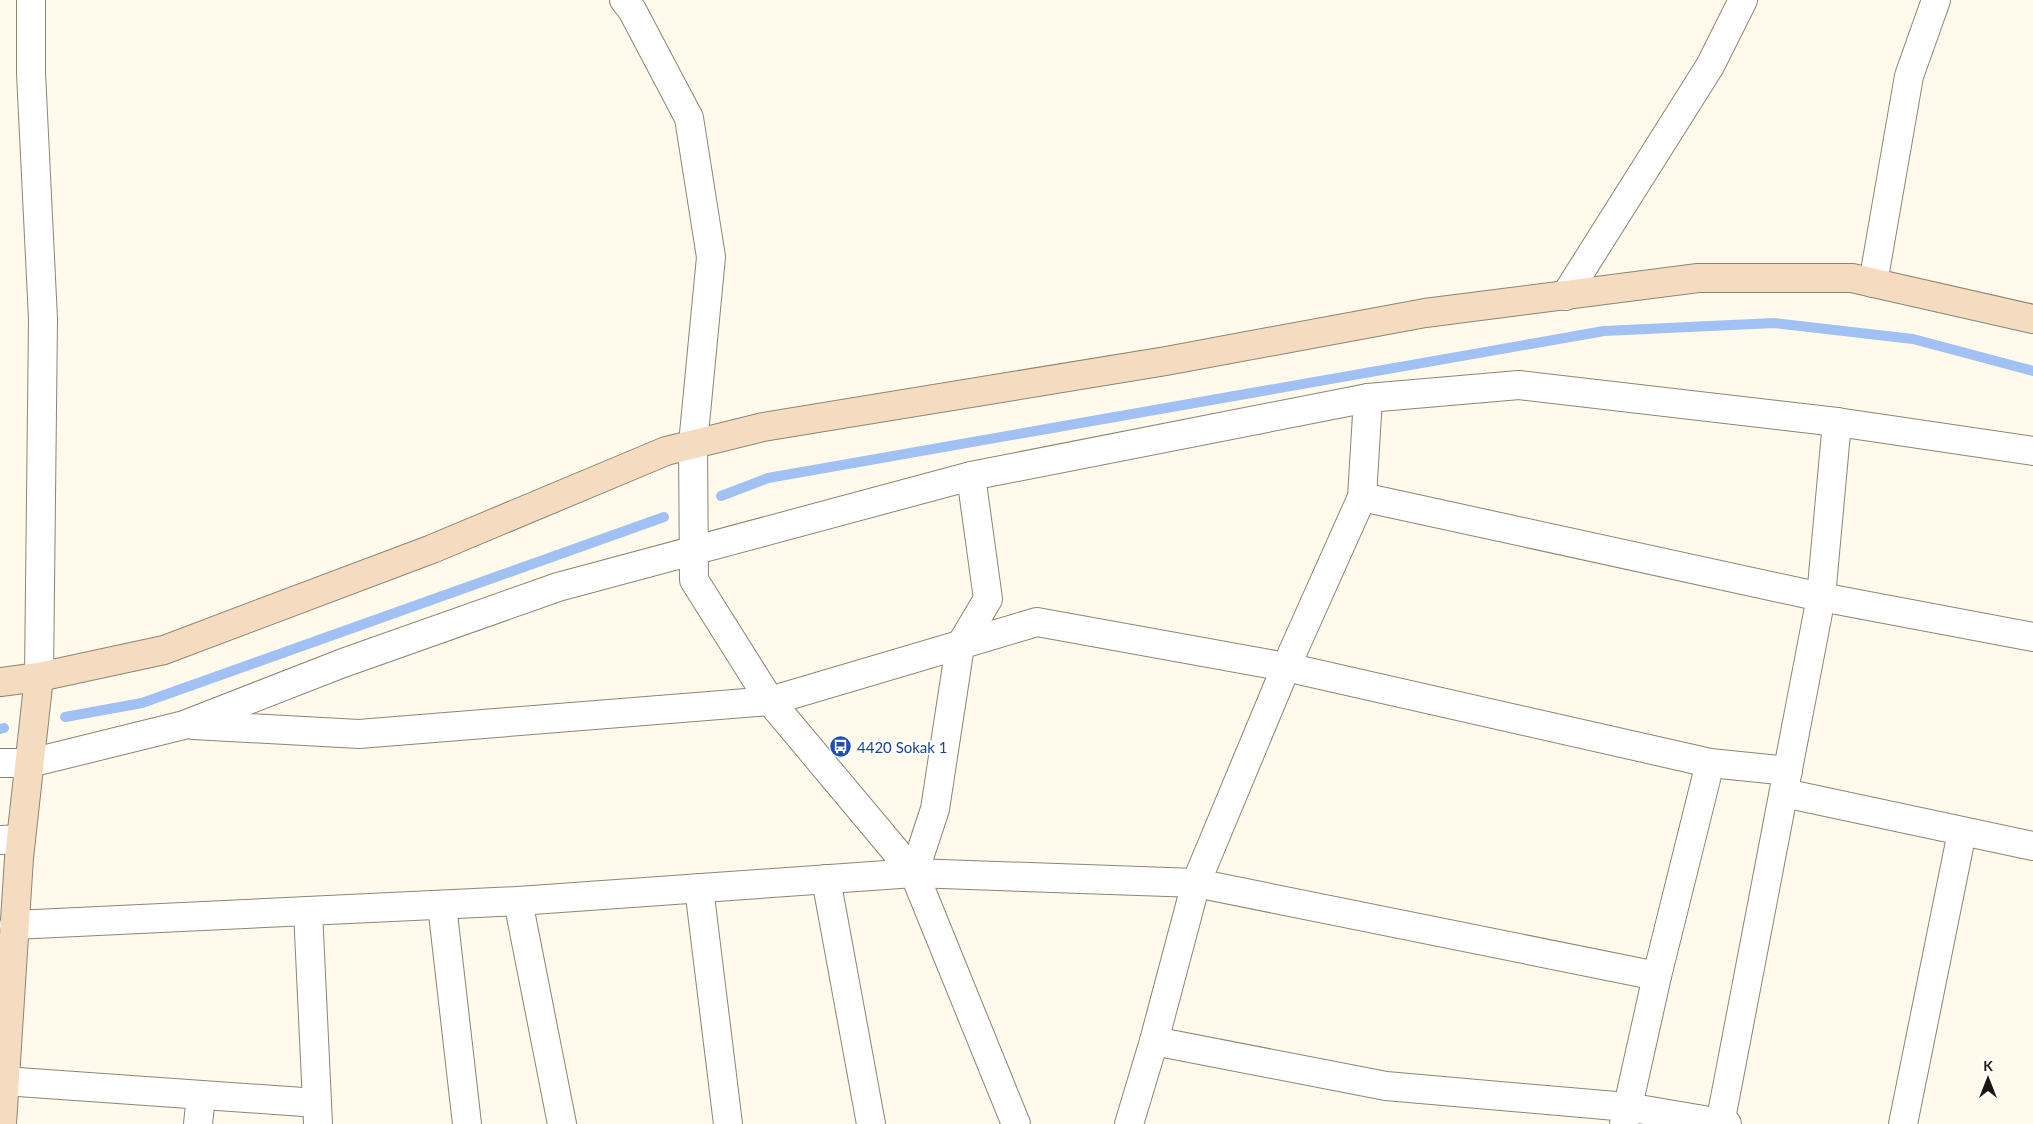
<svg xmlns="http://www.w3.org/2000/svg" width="2033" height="1124" font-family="Lato,sans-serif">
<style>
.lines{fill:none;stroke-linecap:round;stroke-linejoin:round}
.stream{stroke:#a1c0f3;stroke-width:10}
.street-casing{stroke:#8b8574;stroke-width:30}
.secondary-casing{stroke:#8b8574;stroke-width:30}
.street{stroke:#fff;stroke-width:28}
.secondary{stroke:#f5dcc1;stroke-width:28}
.labels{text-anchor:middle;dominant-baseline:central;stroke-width:4;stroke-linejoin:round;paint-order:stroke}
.transit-label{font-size:15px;fill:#164399;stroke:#fff;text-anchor:start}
</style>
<rect width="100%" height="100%" fill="#fffaeb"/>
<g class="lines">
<g class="stream">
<polyline points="721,496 768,478 1604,331 1774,323 1913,339 2033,371"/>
<polyline points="65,717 142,703 664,517"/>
<polyline points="0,729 4,728"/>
</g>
<defs>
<g id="street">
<polyline points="31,0 31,73 43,319 39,677"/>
<polyline points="624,0 632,10 689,118 711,257 693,444 694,580 770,701 914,873 1016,1124"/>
<polyline points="1873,283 1909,76 1936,0"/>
<polyline points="1565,296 1710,66 1743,0"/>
<polyline points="1362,497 1821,597 2033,637"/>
<polyline points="193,725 359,734 770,701 1037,622 1286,667 1710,763 1788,771"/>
<polyline points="0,763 30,763 184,725 343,663 558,587 971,476 1368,398 1519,385 1837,422 2033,451"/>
<polyline points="1784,793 2033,846"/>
<polyline points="0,840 21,839"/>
<polyline points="914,873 935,809 960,646 988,599 971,476"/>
<polyline points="826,879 871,1124"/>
<polyline points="699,888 728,1124"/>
<polyline points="518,901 562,1124"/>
<polyline points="442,905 467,1124"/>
<polyline points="308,911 318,1124"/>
<polyline points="14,925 518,901 914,873 1196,883 1657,976"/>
<polyline points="1154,1041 1386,1086 1627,1107 1727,1124"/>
<polyline points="4,1081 317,1103"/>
<polyline points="198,1124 201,1095"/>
<polyline points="1129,1124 1154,1041 1196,883 1286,667 1362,497 1368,398"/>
<polyline points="1624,1124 1657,976 1710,763"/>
<polyline points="1720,1124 1821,597 1837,422"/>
<polyline points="1903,1124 1962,832"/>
</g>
<g id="secondary">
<polyline points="0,682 39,677 164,650 432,549 666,451 763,427 1166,361 1425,313 1698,278 1852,278 2033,319"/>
<polyline points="2,1124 19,858 39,677"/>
</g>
</defs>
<use href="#street" class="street-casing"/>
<use href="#secondary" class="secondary-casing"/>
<use href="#street" class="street"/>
<use href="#secondary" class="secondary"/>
</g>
<defs>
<symbol id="bus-disc" viewBox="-11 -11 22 22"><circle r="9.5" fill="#1a4fb4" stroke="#fff"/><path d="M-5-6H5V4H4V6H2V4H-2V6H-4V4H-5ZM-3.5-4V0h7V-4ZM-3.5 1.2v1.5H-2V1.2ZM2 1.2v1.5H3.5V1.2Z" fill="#fff"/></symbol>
</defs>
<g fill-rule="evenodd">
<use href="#bus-disc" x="828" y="734" width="25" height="25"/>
</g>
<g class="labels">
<g class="transit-label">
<text x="857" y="747">4420 Sokak 1</text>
</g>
</g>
<g transform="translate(1988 1079)" stroke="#ffffff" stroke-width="4" paint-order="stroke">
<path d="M0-4L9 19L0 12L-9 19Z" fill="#1a1711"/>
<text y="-8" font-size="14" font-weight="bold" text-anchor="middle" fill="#1a1711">K</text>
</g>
</svg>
